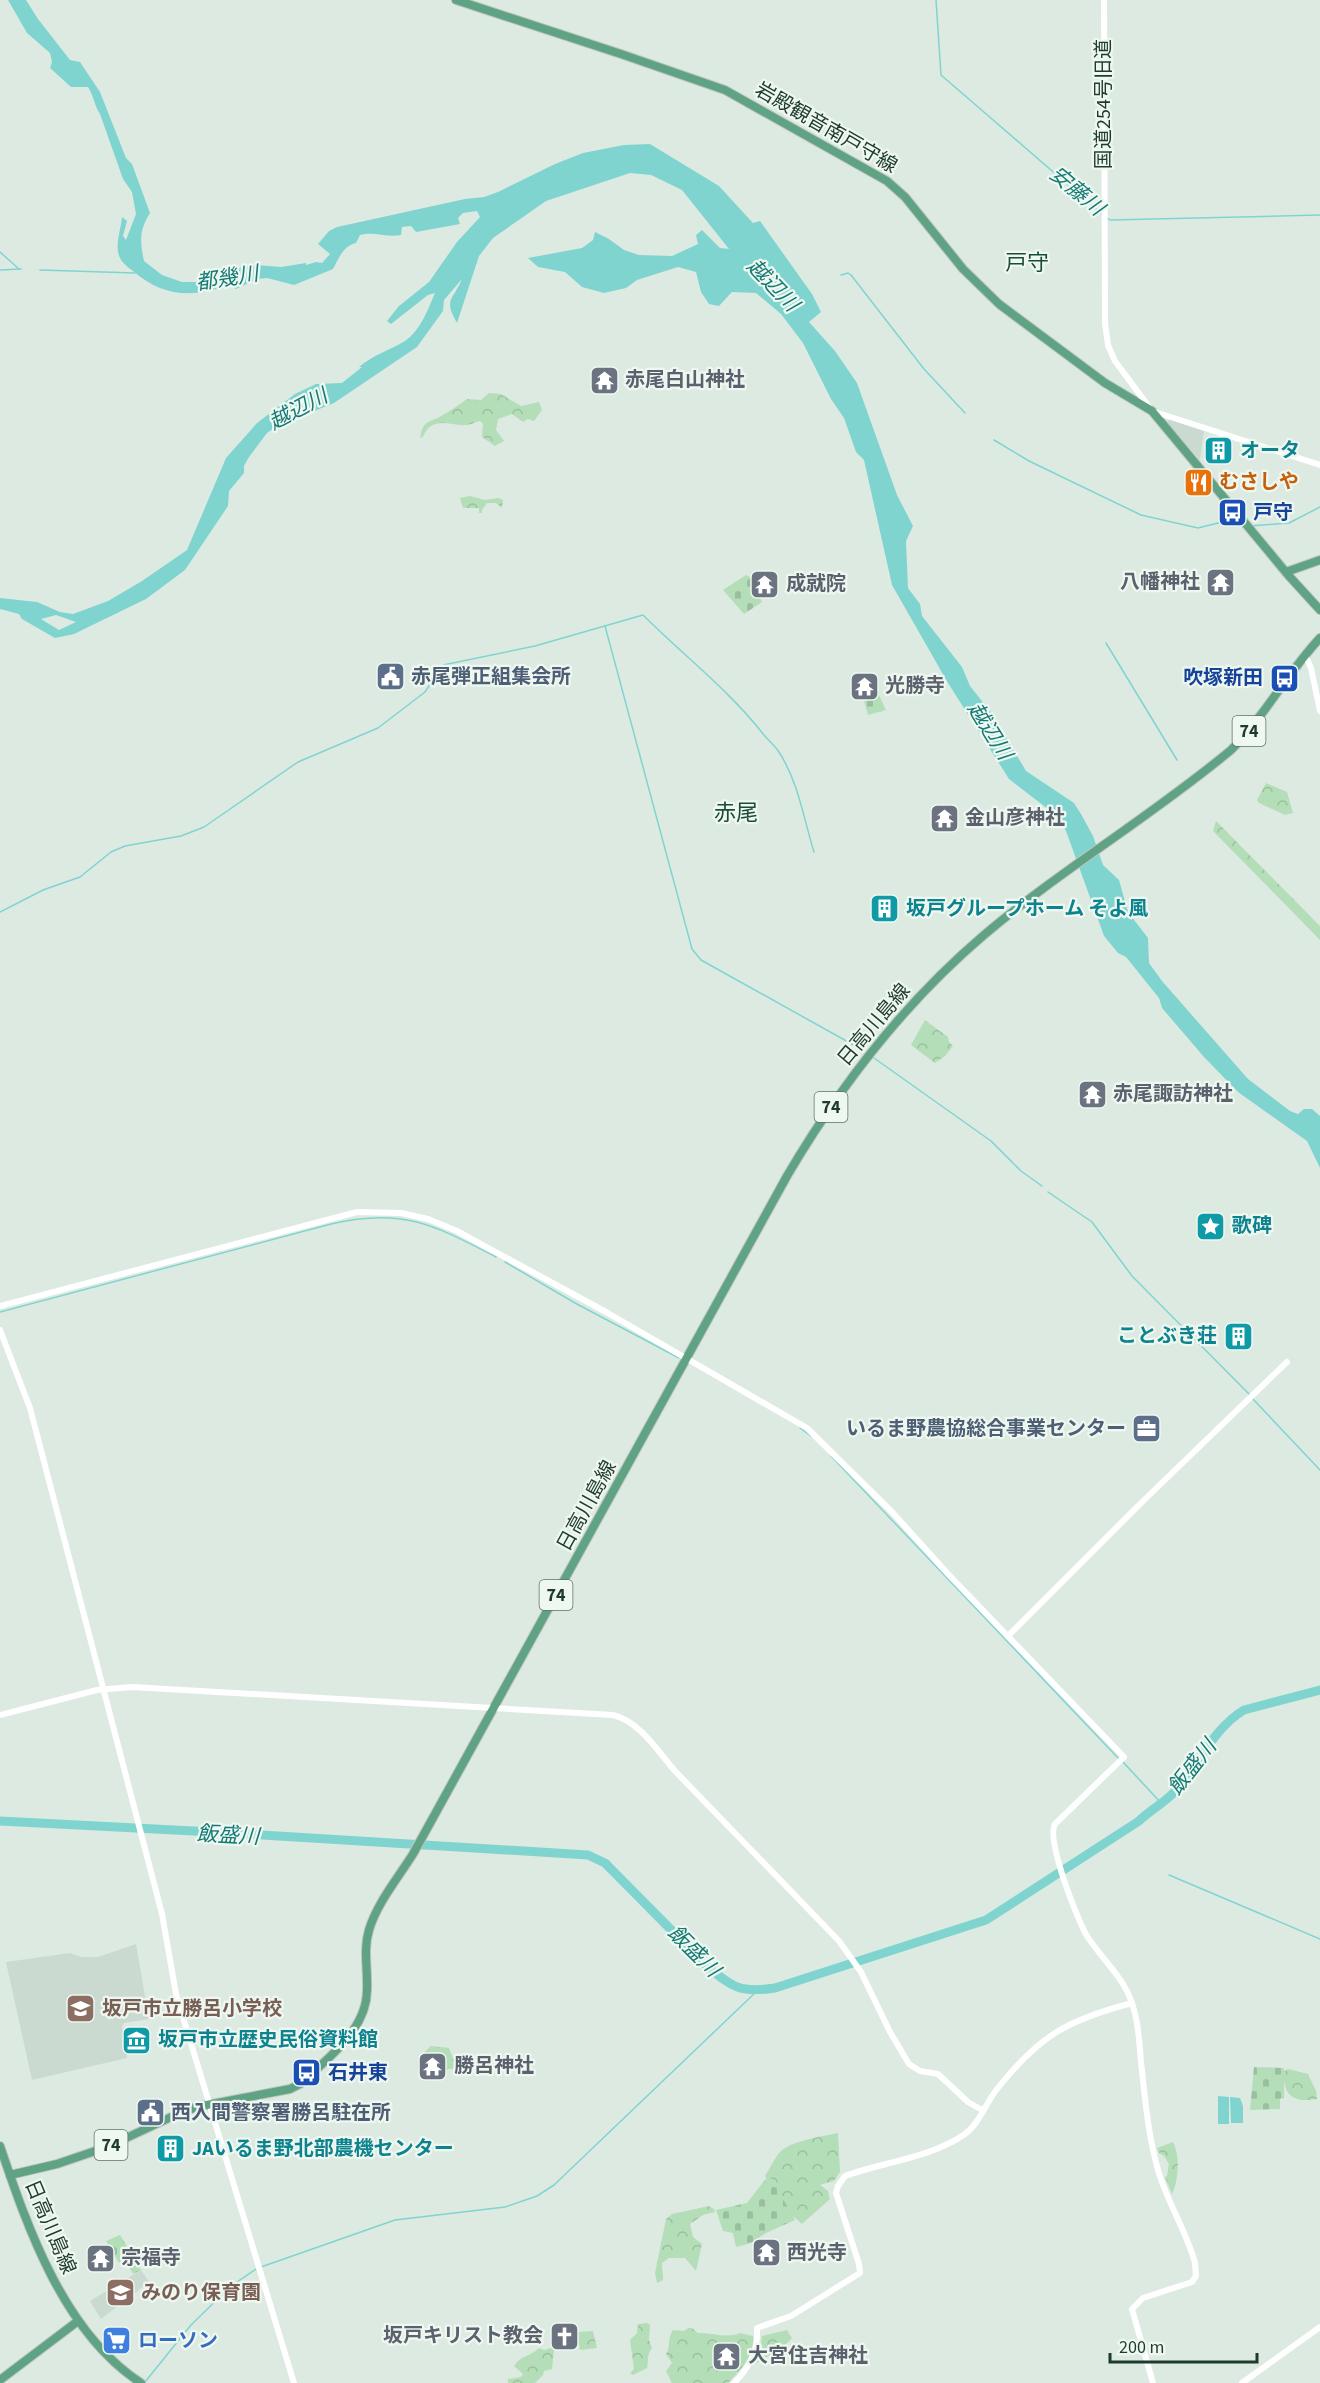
<svg xmlns="http://www.w3.org/2000/svg" width="1320" height="2383" font-family="'Source Sans 3','Noto Sans JP',sans-serif">
<style>
.built{fill:#cbdad0}
.forest{fill:url(#forest-crowns)}
.cemetery{fill:url(#cemetery-stones)}
.water{fill:#80d4d0;fill-rule:evenodd}
.lines{fill:none;stroke-linecap:round;stroke-linejoin:round}
.stream{stroke:#80d4d0;stroke-width:1.5}
.river{stroke:#80d4d0;stroke-width:9}
.major-casing{stroke:#bcc4c0;stroke-width:10}
.minor{stroke:#fff;stroke-width:6}
.major{stroke:#5fa384;stroke-width:8}
.labels{text-anchor:middle;dominant-baseline:central;stroke-width:4.5;stroke-linejoin:round;paint-order:stroke}
.shield{fill:#eef7f0;stroke:#5c7368;stroke-width:1.5}
.shield-label{font-size:18px;font-weight:bold;fill:#1e3b2d}
.street-label{font-size:20px;fill:#1e3b2d;stroke:#eef7f0}
.worship-label{font-size:20px;font-weight:bold;fill:#5b616d;stroke:#eef7f0;text-anchor:start}
.culture-label{font-size:20px;font-weight:bold;fill:#0d838f;stroke:#eef7f0;text-anchor:start}
.food-label{font-size:20px;font-weight:bold;fill:#c56008;stroke:#eef7f0;text-anchor:start}
.transit-label{font-size:20px;font-weight:bold;fill:#164399;stroke:#eef7f0;text-anchor:start}
.service-label{font-size:20px;font-weight:bold;fill:#4e5e75;stroke:#eef7f0;text-anchor:start}
.education-label{font-size:20px;font-weight:bold;fill:#785e54;stroke:#eef7f0;text-anchor:start}
.shop-label{font-size:20px;font-weight:bold;fill:#366cbe;stroke:#eef7f0;text-anchor:start}
.water-label{font-size:21px;font-style:italic;fill:#157a76;stroke:#eef7f0}
.quarter-label{font-size:22px;fill:#194e36;stroke:#eef7f0}
</style>
<defs>
<pattern id="forest-crowns" width="20" height="18" patternUnits="userSpaceOnUse" patternTransform="scale(1.5)"><rect width="20" height="18" fill="#b4deb7"/><path d="M2 6a3 3 0 1 1 6 0M12 15a3 3 0 1 1 6 0" fill="none" stroke="#9abf9e"/></pattern>
<pattern id="cemetery-stones" width="16" height="16" patternUnits="userSpaceOnUse" patternTransform="scale(1.5)"><rect width="16" height="16" fill="#b4deb7"/><path d="M2 7V4a2 2 0 0 1 4 0v3zM10 15v-3a2 2 0 0 1 4 0v3z" fill="#9abf9e"/></pattern>
</defs>
<rect width="100%" height="100%" fill="#ddeae2"/>
<g class="built">
<polygon points="1170,419 1204,431 1200,460 1167,422"/>
<polygon points="136,1944 149,2019 124,2023 122,2026 127,2058 32,2080 6,1962 70,1953 81,1957 98,1957"/>
<polygon points="141,2270 149,2282 101,2319 90,2301"/>
</g>
<g class="forest">
<path d="M 489,393 L 501,394 L 521,406 L 539,402 L 542,410 L 534,421 L 528,419 L 523,422 L 512,414 L 498,419 L 496,430 L 504,441 L 495,446 L 482,437 L 483,424 L 480,421 C 475,422 470,425 465,425 C 450,426 432,415 423,437 L 420,438 C 423,419 430,423 443,415 C 451,410 459,405 467,399 L 481,400 Z"/>
<polygon points="470,496 485,500 499,498 503,500 502,508 496,503 487,503 482,510 482,513 479,513 479,508 463,508 460,498"/>
<polygon points="1266,783 1287,792 1293,813 1285,815 1259,803 1257,800"/>
<polygon points="1216,821 1320,926 1320,940 1213,831"/>
<polygon points="925,1020 948,1037 949,1042 953,1046 945,1056 935,1063 911,1045"/>
<path d="M 431,2046 L 449,2048 L 455,2063 L 453,2069 L 448,2069 L 444,2074 L 442,2074 L 436,2057 L 431,2056 L 432,2060 L 426,2063 L 433,2079 L 427,2081 C 413,2067 416,2059 431,2046 Z"/>
<path d="M 1288,2069 L 1308,2074 L 1316,2091 L 1317,2099 C 1293,2103 1284,2096 1283,2072 Z"/>
<path d="M 838,2133 L 840,2172 L 834,2181 L 820,2185 L 828,2191 L 830,2199 L 802,2224 L 793,2216 L 790,2216 L 765,2176 C 769,2170 776,2156 780,2152 C 790,2141 824,2136 838,2133 Z"/>
<path d="M 1173,2142 C 1180,2155 1179,2180 1172,2194 L 1165,2177 L 1167,2176 L 1169,2164 L 1164,2156 L 1159,2153 L 1157,2148 Z"/>
<polygon points="709,2206 714,2209 715,2212 703,2215 690,2224 693,2237 702,2244 696,2271 685,2258 669,2258 662,2263 663,2280 657,2283 655,2273 666,2219 672,2214"/>
<path d="M 647,2323 L 650,2325 L 649,2340 L 652,2348 C 646,2356 649,2361 647,2368 L 633,2375 L 630,2373 L 634,2369 L 630,2340 L 637,2333 L 638,2324 Z"/>
<path d="M 688,2328 L 692,2328 L 698,2333 C 712,2332 726,2339 740,2333 L 753,2336 C 758,2352 738,2373 728,2383 L 672,2383 L 666,2371 L 672,2363 L 666,2354 C 671,2347 667,2338 673,2330 L 684,2331 Z"/>
<polygon points="787,2330 792,2338 782,2348 786,2353 770,2355 755,2364 757,2358 764,2351 761,2343 762,2336"/>
<polygon points="593,2331 597,2348 580,2350 577,2332"/>
<path d="M 539,2348 L 544,2350 L 551,2348 L 554,2350 L 552,2369 L 544,2371 L 543,2375 L 535,2383 L 508,2383 L 508,2379 L 521,2377 L 523,2374 L 514,2366 C 521,2355 530,2357 539,2348 Z"/>
</g>
<g class="cemetery">
<polygon points="746,575 754,579 757,583 754,586 762,602 744,614 723,590"/>
<polygon points="876,689 886,710 868,715 863,697"/>
<polygon points="1254,2067 1284,2068 1284,2098 1280,2099 1280,2109 1250,2110"/>
<polygon points="769,2175 795,2220 766,2233 751,2243 736,2247 733,2233 723,2231 716,2210 747,2203"/>
<polygon points="120,2235 141,2270 133,2274 125,2260 119,2263 106,2241"/>
</g>
<g class="water">
<path d="M 8,0 L 26,0 L 38,19 L 70,60 L 80,62 L 100,92 L 126,158 L 132,164 L 150,213 C 139,230 140,242 144,261 L 162,275 L 182,282 L 206,282 L 242,267 L 257,265 L 281,267 L 306,263 L 306,265 L 316,262 L 322,263 L 330,254 L 318,244 L 329,231 L 337,227 L 465,199 L 484,197 L 498,192 L 555,164 L 583,153 L 624,145 L 650,144 L 719,186 L 753,223 L 760,221 L 812,294 L 821,312 L 809,322 L 835,351 L 857,383 L 897,495 L 913,526 L 906,541 L 908,588 L 920,604 L 922,616 L 962,667 L 970,686 L 993,715 L 1026,771 L 1074,803 L 1081,814 L 1093,836 L 1103,865 L 1119,880 L 1128,912 L 1148,938 L 1149,963 L 1162,981 L 1248,1079 L 1290,1111 L 1298,1114 L 1304,1109 L 1312,1109 L 1320,1116 L 1320,1168 L 1307,1141 L 1238,1092 L 1204,1057 L 1162,1008 L 1159,998 L 1126,957 L 1118,953 L 1104,936 L 1066,831 L 1057,816 L 1009,779 L 948,683 L 892,585 L 864,460 L 856,452 L 844,418 L 831,399 L 803,343 L 781,314 L 756,293 L 732,292 L 719,306 L 709,304 L 701,292 L 696,272 L 678,267 L 637,280 L 626,288 L 604,293 L 582,287 L 565,272 L 538,267 L 528,258 L 582,248 L 593,240 L 595,232 L 609,239 L 624,250 L 639,255 L 672,256 L 698,244 L 696,235 L 702,230 L 720,248 L 729,249 L 682,190 L 651,175 L 630,173 L 546,201 L 493,238 L 479,256 L 457,323 C 443,298 453,301 462,279 L 444,300 L 443,311 L 417,347 L 334,403 L 277,426 L 267,433 L 249,457 L 244,466 L 244,473 L 229,491 L 228,506 L 185,570 L 146,599 L 74,634 L 55,638 L 22,619 L 19,614 L 0,609 L 0,598 L 37,602 L 60,612 L 73,614 L 108,601 L 142,581 L 187,550 L 226,458 L 257,423 L 295,394 L 316,384 L 342,383 L 362,367 L 359,367 C 373,355 390,350 405,341 C 421,330 428,309 435,293 L 428,295 L 391,324 L 387,321 L 399,306 L 429,282 L 457,242 L 480,217 L 477,211 L 463,213 L 458,218 L 460,224 L 416,232 L 411,226 L 402,227 L 401,235 C 387,238 374,231 360,235 L 356,243 C 343,246 339,258 333,269 L 294,285 L 267,278 L 257,279 L 236,289 L 230,284 C 194,298 164,298 133,271 C 129,268 122,263 120,258 C 114,246 121,230 122,217 L 127,221 L 123,236 L 126,240 L 136,214 L 132,192 L 123,179 L 100,114 C 94,105 94,96 88,87 L 71,87 L 50,68 L 52,62 L 50,53 L 27,33 ZM 56,615 L 76,622 L 59,630 L 41,619 Z"/>
<polygon points="1218,2096 1229,2097 1229,2124 1218,2124"/>
<polygon points="1230,2097 1240,2098 1243,2106 1243,2123 1231,2123"/>
</g>
<g class="lines">
<g class="stream">
<polyline points="936,0 941,75 1103,215"/>
<polyline points="1107,218 1110,220 1320,215"/>
<polyline points="0,252 19,269"/>
<polyline points="0,270 21,269"/>
<polyline points="40,270 135,273"/>
<polyline points="841,275 848,273 851,275 924,369 965,413"/>
<polyline points="994,440 1029,461 1141,515 1198,528 1218,523 1243,525"/>
<polyline points="1250,526 1289,523 1320,507"/>
<polyline points="605,626 692,949 701,960 859,1048"/>
<polyline points="1106,643 1177,760"/>
<path d="M 0,912 L 43,890 L 80,877 L 111,852 L 125,846 L 181,836 L 204,827 L 298,762 L 378,728 L 425,692 L 443,665 L 535,646 L 643,615 C 683,655 729,690 764,735 C 769,741 775,746 779,752 C 798,781 804,820 814,852"/>
<polyline points="874,1058 991,1141 1021,1171 1042,1186"/>
<polyline points="1048,1192 1092,1222 1132,1276 1249,1394"/>
<polyline points="505,1262 575,1303 679,1358"/>
<path d="M 0,1312 L 331,1224 C 403,1207 434,1225 496,1257"/>
<polyline points="1252,1398 1320,1470"/>
<polyline points="800,1428 811,1436"/>
<polyline points="831,1456 1119,1759"/>
<polyline points="1123,1762 1162,1804"/>
<polyline points="1169,1875 1320,1939"/>
<polyline points="261,2267 395,2220 505,2207 537,2196 554,2185 757,1991"/>
<polyline points="145,2382 191,2325 231,2286 256,2269"/>
</g>
<path class="river" d="M 0,1821 L 213,1832 L 588,1855 L 605,1863 L 708,1967 C 733,1988 741,1993 775,1988 L 986,1920 L 1139,1821 C 1151,1809 1168,1801 1178,1788 C 1200,1762 1214,1728 1244,1710 L 1320,1690"/>
<defs>
<g id="major">
<polyline points="456,0 621,54 725,90 887,181 905,197 963,269 999,304 1105,383 1152,411 1289,576 1320,610"/>
<polyline points="1286,572 1320,560"/>
<path d="M 0,2146 C 28,2229 64,2333 141,2383"/>
<path d="M 10,2175 L 57,2164 L 107,2147 L 169,2118 L 196,2107 L 290,2089 L 300,2084 C 327,2059 367,2030 367,1990 C 368,1969 363,1950 369,1930 C 377,1903 398,1878 413,1854 L 787,1176 C 840,1086 904,1003 984,935 C 1062,869 1152,816 1231,750 C 1265,716 1287,673 1320,638"/>
<polyline points="0,2380 78,2321"/>
</g>
</defs>
<use href="#major" class="major-casing"/>
<g class="minor">
<polyline points="1104,0 1105,323 1108,345 1115,361 1152,411 1320,465"/>
<polyline points="1305,655 1311,668 1320,711"/>
<path d="M 0,1306 L 357,1212 L 401,1213 L 428,1219 L 457,1231 L 606,1312 L 807,1428 L 892,1512 L 949,1575 L 1124,1757 L 1055,1824 C 1046,1840 1077,1919 1087,1936 C 1099,1955 1117,1971 1127,1991 C 1138,2013 1139,2038 1141,2062 C 1145,2098 1148,2135 1158,2170 C 1167,2202 1186,2230 1195,2263 L 1196,2276 L 1192,2282 L 1143,2298 L 1132,2309 L 1153,2383"/>
<polyline points="0,1330 30,1408 162,1914 176,1994 294,2383"/>
<polyline points="1009,1635 1142,1502 1287,1362"/>
<path d="M 0,1715 L 97,1690 L 132,1687 L 613,1715 C 639,1721 658,1751 675,1771 L 839,1941 L 861,1972 L 890,2032 L 909,2064 L 920,2071 L 938,2074 L 968,2102 L 982,2110"/>
<path d="M 734,2383 C 750,2367 758,2351 757,2328 L 791,2316 L 860,2273 L 859,2264 L 836,2193 L 838,2186 L 845,2176 C 883,2162 931,2158 965,2134 C 979,2124 986,2103 997,2089 C 1039,2036 1067,2020 1132,2003"/>
<polyline points="1242,2383 1320,2327"/>
</g>
<use href="#major" class="major"/>
</g>
<defs>
<symbol id="temple-square" viewBox="-11 -11 22 22"><rect x="-9" y="-9" width="18" height="18" rx="4" fill="#6b7280" stroke="#eef7f0"/><path d="M0-6L5-2H3V0L6.5 2.5H4V6H1.5V3h-3V6H-4V2.5H-6.5L-3 0V-2H-5Z" fill="#fff"/></symbol>
<symbol id="building-square" viewBox="-11 -11 22 22"><rect x="-9" y="-9" width="18" height="18" rx="4" fill="#0f9aa8" stroke="#eef7f0"/><path d="M-4-6H4V6H1V3H-1V6H-4ZM-2.5-4.3h1.7v1.8h-1.7ZM.8-4.3h1.7v1.8H.8ZM-2.5-1h1.7V.8h-1.7ZM.8-1h1.7V.8H.8Z" fill="#fff"/></symbol>
<symbol id="restaurant-square" viewBox="-11 -11 22 22"><rect x="-9" y="-9" width="18" height="18" rx="4" fill="#e8710a" stroke="#eef7f0"/><path d="M-5-6h1v4h1v-4h1v4h1v-4h1v5L-1.5 .5V6h-2V.5L-5-1ZM5-6V6H3V1.5H1.5Q1.5-4 5-6Z" fill="#fff"/></symbol>
<symbol id="bus-square" viewBox="-11 -11 22 22"><rect x="-9" y="-9" width="18" height="18" rx="4" fill="#1a4fb4" stroke="#eef7f0"/><path d="M-5-6H5V4H4V6H2V4H-2V6H-4V4H-5ZM-3.5-4V0h7V-4ZM-3.5 1.2v1.5H-2V1.2ZM2 1.2v1.5H3.5V1.2Z" fill="#fff"/></symbol>
<symbol id="civic-square" viewBox="-11 -11 22 22"><rect x="-9" y="-9" width="18" height="18" rx="4" fill="#5c6f8a" stroke="#eef7f0"/><path d="M-.6-6.5H3V-4.5H.6V-3L4-1V1h2V6H-6V1h2V-1L-.6-3ZM-1.2 2.5V6h2.4V2.5Z" fill="#fff"/></symbol>
<symbol id="sight-square" viewBox="-11 -11 22 22"><rect x="-9" y="-9" width="18" height="18" rx="4" fill="#0f9aa8" stroke="#eef7f0"/><path d="M0-6L1.8-2.2L6-1.7L2.9 1.2L3.7 5.4L0 3.3L-3.7 5.4L-2.9 1.2L-6-1.7L-1.8-2.2Z" fill="#fff"/></symbol>
<symbol id="office-square" viewBox="-11 -11 22 22"><rect x="-9" y="-9" width="18" height="18" rx="4" fill="#5c6f8a" stroke="#eef7f0"/><path d="M-6-3h4V-5.5h4V-3h4V5H-6ZM-1-4.5V-3h2v-1.5ZM-6 0V1H6V0Z" fill="#fff"/></symbol>
<symbol id="school-square" viewBox="-11 -11 22 22"><rect x="-9" y="-9" width="18" height="18" rx="4" fill="#8d6e63" stroke="#eef7f0"/><path d="M0-5L7-2L0 1L-7-2ZM-4 1L0 2.5L4 1V4Q0 6-4 4Z" fill="#fff"/></symbol>
<symbol id="museum-square" viewBox="-11 -11 22 22"><rect x="-9" y="-9" width="18" height="18" rx="4" fill="#0f9aa8" stroke="#eef7f0"/><path d="M0-6L6-3V-2H-6V-3ZM-5-1h2V3h-2ZM-1-1h2V3h-2ZM3-1h2V3H3ZM-6 4H6V6H-6Z" fill="#fff"/></symbol>
<symbol id="church-square" viewBox="-11 -11 22 22"><rect x="-9" y="-9" width="18" height="18" rx="4" fill="#6b7280" stroke="#eef7f0"/><path d="M-1.2-6h2.4v3.5h3.3v2.4h-3.3V6h-2.4V-.1h-3.3v-2.4h3.3Z" fill="#fff"/></symbol>
<symbol id="supermarket-square" viewBox="-11 -11 22 22"><rect x="-9" y="-9" width="18" height="18" rx="4" fill="#3f7fe0" stroke="#eef7f0"/><path d="M-6-5.5h2.5l.6 2H6L4.5 2H-2.5L-4.4-4H-6ZM-1.5 3.2a1.3 1.3 0 1 0 .1 0ZM3 3.2a1.3 1.3 0 1 0 .1 0Z" fill="#fff"/></symbol>
</defs>
<g fill-rule="evenodd">
<use href="#temple-square" x="588" y="364" width="33" height="33"/>
<use href="#building-square" x="1202" y="434" width="33" height="33"/>
<use href="#restaurant-square" x="1182" y="466" width="33" height="33"/>
<use href="#bus-square" x="1216" y="496" width="33" height="33"/>
<use href="#temple-square" x="1204" y="566" width="33" height="33"/>
<use href="#temple-square" x="748" y="568" width="33" height="33"/>
<use href="#civic-square" x="374" y="660" width="33" height="33"/>
<use href="#bus-square" x="1268" y="662" width="33" height="33"/>
<use href="#temple-square" x="848" y="670" width="33" height="33"/>
<use href="#temple-square" x="928" y="802" width="33" height="33"/>
<use href="#building-square" x="868" y="892" width="33" height="33"/>
<use href="#temple-square" x="1076" y="1078" width="33" height="33"/>
<use href="#sight-square" x="1194" y="1210" width="33" height="33"/>
<use href="#building-square" x="1222" y="1320" width="33" height="33"/>
<use href="#office-square" x="1130" y="1412" width="33" height="33"/>
<use href="#school-square" x="64" y="1992" width="33" height="33"/>
<use href="#museum-square" x="120" y="2024" width="33" height="33"/>
<use href="#temple-square" x="416" y="2050" width="33" height="33"/>
<use href="#bus-square" x="290" y="2056" width="33" height="33"/>
<use href="#civic-square" x="134" y="2096" width="33" height="33"/>
<use href="#building-square" x="154" y="2132" width="33" height="33"/>
<use href="#temple-square" x="750" y="2236" width="33" height="33"/>
<use href="#temple-square" x="84" y="2242" width="33" height="33"/>
<use href="#school-square" x="104" y="2276" width="33" height="33"/>
<use href="#church-square" x="548" y="2320" width="33" height="33"/>
<use href="#supermarket-square" x="100" y="2324" width="33" height="33"/>
<use href="#temple-square" x="710" y="2340" width="33" height="33"/>
</g>
<g class="labels">
<g class="shield">
<rect x="1232.5" y="716" width="33" height="30" rx="4.5"/>
<rect x="814.5" y="1092" width="33" height="30" rx="4.5"/>
<rect x="539.5" y="1580" width="33" height="30" rx="4.5"/>
<rect x="94.5" y="2130" width="33" height="30" rx="4.5"/>
</g>
<g class="shield-label">
<text x="1249" y="731">74</text>
<text x="831" y="1107">74</text>
<text x="556" y="1595">74</text>
<text x="111" y="2145">74</text>
</g>
<g class="street-label">
<text transform="translate(1104 104) rotate(-90)">国道254号旧道</text>
<text transform="translate(826 128) rotate(30)">岩殿観音南戸守線</text>
<text transform="translate(874 1025) rotate(-50)">日高川島線</text>
<text transform="translate(587 1506) rotate(-61)">日高川島線</text>
<text transform="translate(50 2227) rotate(67)">日高川島線</text>
</g>
<g class="worship-label">
<text x="625" y="380">赤尾白山神社</text>
<text x="1200" y="582" text-anchor="end">八幡神社</text>
<text x="786" y="584">成就院</text>
<text x="885" y="686">光勝寺</text>
<text x="965" y="818">金山彦神社</text>
<text x="1113" y="1094">赤尾諏訪神社</text>
<text x="454" y="2066">勝呂神社</text>
<text x="787" y="2253">西光寺</text>
<text x="121" y="2258">宗福寺</text>
<text x="543" y="2336" text-anchor="end">坂戸キリスト教会</text>
<text x="748" y="2356">大宮住吉神社</text>
</g>
<g class="culture-label">
<text x="1240" y="451">オータ</text>
<text x="906" y="909">坂戸グループホーム そよ風</text>
<text x="1232" y="1226">歌碑</text>
<text x="1217" y="1336" text-anchor="end">ことぶき荘</text>
<text x="158" y="2040">坂戸市立歴史民俗資料館</text>
<text x="192" y="2149">JAいるま野北部農機センター</text>
</g>
<g class="food-label">
<text x="1219" y="482">むさしや</text>
</g>
<g class="transit-label">
<text x="1253" y="513">戸守</text>
<text x="1263" y="678" text-anchor="end">吹塚新田</text>
<text x="328" y="2073">石井東</text>
</g>
<g class="service-label">
<text x="411" y="677">赤尾弾正組集会所</text>
<text x="1126" y="1429" text-anchor="end">いるま野農協総合事業センター</text>
<text x="171" y="2113">西入間警察署勝呂駐在所</text>
</g>
<g class="education-label">
<text x="102" y="2009">坂戸市立勝呂小学校</text>
<text x="141" y="2293">みのり保育園</text>
</g>
<g class="shop-label">
<text x="138" y="2341">ローソン</text>
</g>
<g class="water-label">
<text transform="translate(1077 191) rotate(40)">安藤川</text>
<text transform="translate(227 278) rotate(-9)">都幾川</text>
<text transform="translate(773 285) rotate(46)">越辺川</text>
<text transform="translate(298 409) rotate(-28)">越辺川</text>
<text transform="translate(990 731) rotate(58)">越辺川</text>
<text transform="translate(1192 1767) rotate(-52)">飯盛川</text>
<text transform="translate(228 1835) rotate(3)">飯盛川</text>
<text transform="translate(694 1951) rotate(45)">飯盛川</text>
</g>
<g class="quarter-label">
<text x="1027" y="263">戸守</text>
<text x="736" y="813">赤尾</text>
</g>
</g>
<path d="M1110 2353v9h147v-9" fill="none" stroke="#1e3b2d" stroke-width="3"/>
<text x="1119" y="2353" font-size="18" fill="#1e3b2d" stroke="#eef7f0" stroke-width="4.5" paint-order="stroke">200 m</text>
</svg>
